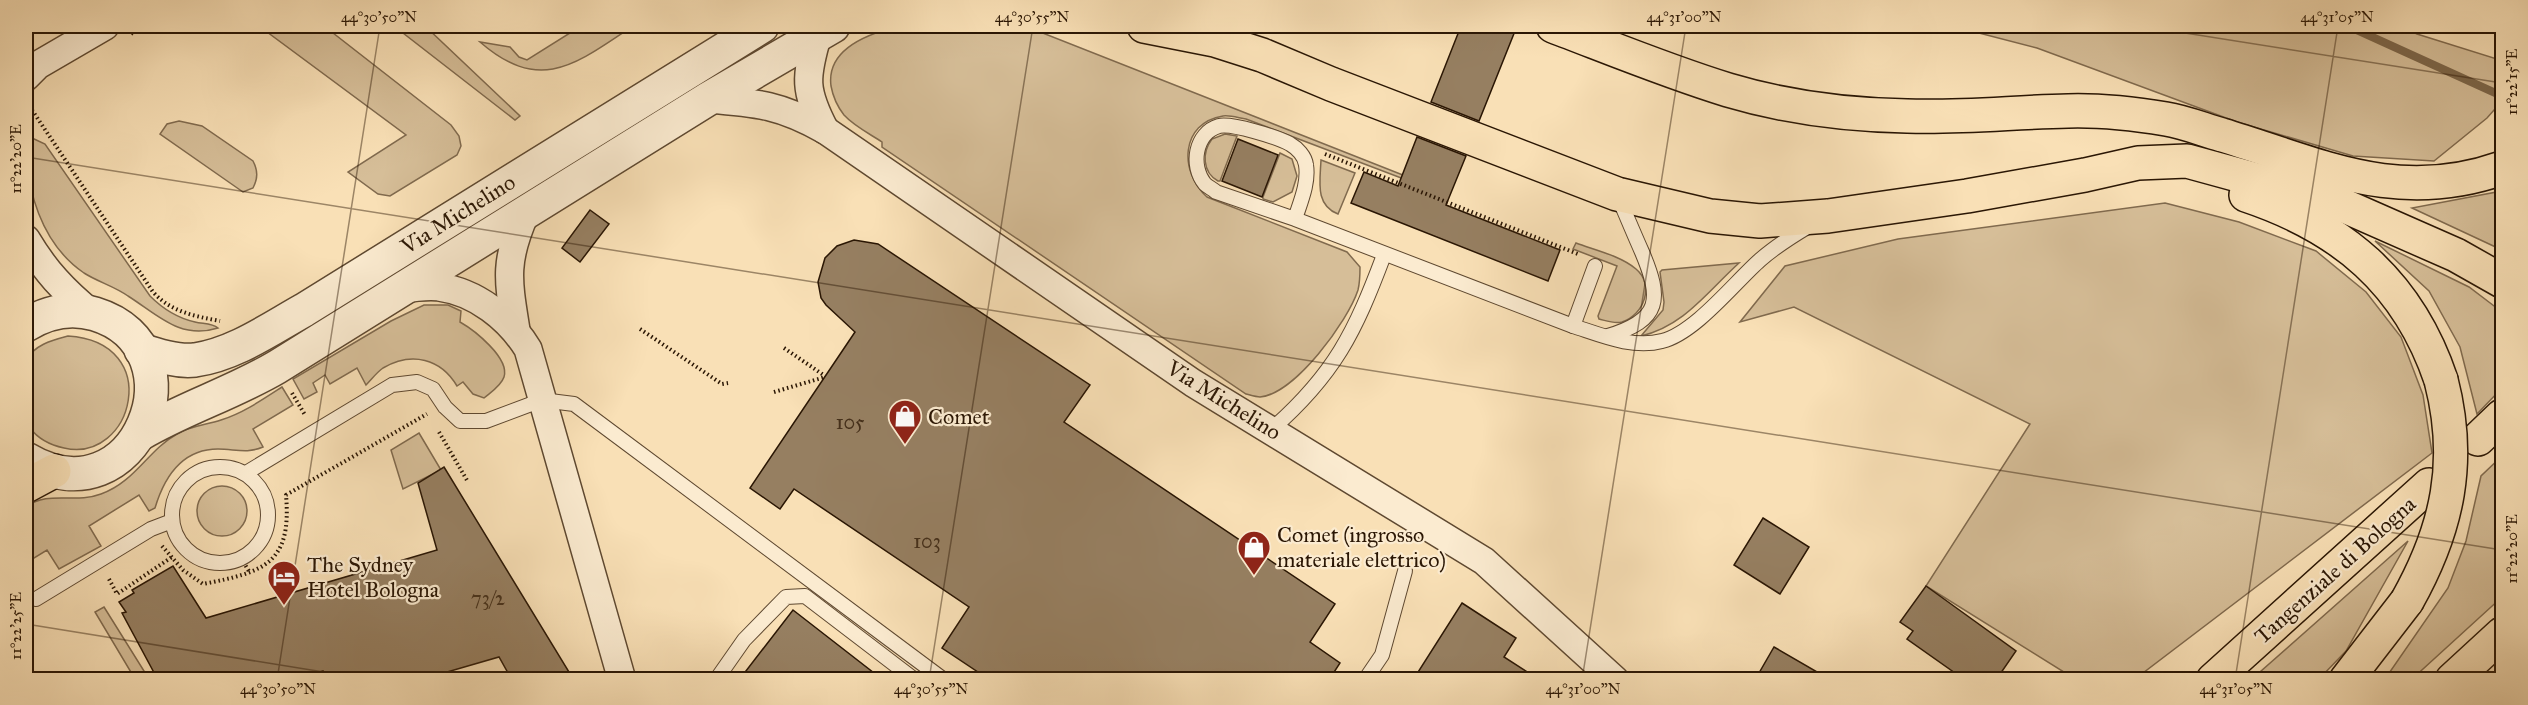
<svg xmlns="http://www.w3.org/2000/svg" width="2528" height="705" font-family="'IM FELL Great Primer',serif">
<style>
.green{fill:#d6be98;stroke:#806a4e;stroke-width:1.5}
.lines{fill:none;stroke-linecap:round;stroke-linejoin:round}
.stream{stroke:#7c664a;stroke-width:8}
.building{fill:#967f61;stroke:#2a1604;stroke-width:1.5}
.service-casing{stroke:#5e4830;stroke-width:16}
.minor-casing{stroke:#5e4830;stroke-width:30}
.tertiary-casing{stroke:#5e4830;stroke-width:36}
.primary-casing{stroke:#2a1604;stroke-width:36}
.motorway-casing{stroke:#2a1604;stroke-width:36}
.path{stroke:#2a1604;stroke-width:4;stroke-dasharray:1.5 3;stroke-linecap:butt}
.service{stroke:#fbebd0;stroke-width:14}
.minor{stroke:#fbebd0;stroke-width:27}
.tertiary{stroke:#fbebd0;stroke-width:33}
.primary{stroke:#f9e0b6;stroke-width:33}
.motorway{stroke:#f9e0b6;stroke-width:33}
.motorway-bridge-casing{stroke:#2a1604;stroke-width:36;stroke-linecap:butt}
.motorway-bridge{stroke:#f9e0b6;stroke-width:33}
.ticks{fill:none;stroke:#2a1604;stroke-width:1.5;stroke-opacity:0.45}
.labels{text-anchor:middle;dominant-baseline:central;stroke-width:4.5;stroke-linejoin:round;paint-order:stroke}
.number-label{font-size:20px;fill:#45301b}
.street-label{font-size:22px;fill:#2a1604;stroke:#fbebd0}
.poi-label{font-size:22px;fill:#2a1604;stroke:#fbebd0;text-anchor:start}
.neatline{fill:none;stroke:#2a1604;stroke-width:2}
.ticks-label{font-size:15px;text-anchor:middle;fill:#2a1604}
</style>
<rect width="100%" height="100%" fill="#f9e0b6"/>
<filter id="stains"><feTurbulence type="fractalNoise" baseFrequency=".00333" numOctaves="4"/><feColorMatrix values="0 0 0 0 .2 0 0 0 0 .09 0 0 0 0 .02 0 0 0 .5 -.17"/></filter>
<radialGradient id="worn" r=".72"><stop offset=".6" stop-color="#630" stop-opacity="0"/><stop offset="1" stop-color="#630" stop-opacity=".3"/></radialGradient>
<g class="green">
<polygon points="259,26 324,26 451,125 459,136 461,146 457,155 390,196 378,194 348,172 406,135"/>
<polygon points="394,26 425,26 520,116 515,120"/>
<path d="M 581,26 L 633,26 C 577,63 541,95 480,42 L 510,47 L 519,57 L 527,60 Z"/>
<path d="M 900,26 L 1025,26 L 1418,181 L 1417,184 L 1246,119 C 1239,118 1230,115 1223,116 C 1180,123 1179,172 1207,197 L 1347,252 L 1360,267 C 1360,275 1360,282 1358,290 C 1348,321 1295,394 1260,397 C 1256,397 1250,395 1246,394 L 882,147 L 882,142 C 870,134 854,126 844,115 C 837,106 833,97 831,86 C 826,48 870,33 900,26 Z"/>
<polygon points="1952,26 2401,26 2417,34 2497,59 2502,83 2502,101 2487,118 2434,161 2353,156 2237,122 2037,48"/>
<path d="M 179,121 L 202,126 L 253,161 C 258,171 258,178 253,188 L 243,192 L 160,134 L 167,124 Z"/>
<path d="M 1225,134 L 1237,136 L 1220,181 L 1218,181 C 1202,172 1202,152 1212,139 Z"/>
<path d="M 32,138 L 45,144 L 150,296 C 163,309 177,318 195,322 C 203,324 212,323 218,328 C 180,340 158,315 128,296 C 114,286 98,282 84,273 C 43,245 22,187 30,139 Z"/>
<polygon points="1280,153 1292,159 1297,176 1292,192 1273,202 1263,199 1263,197"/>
<path d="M 1321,160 L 1355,173 L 1338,214 C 1315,205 1320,182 1321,160 Z"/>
<polygon points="2502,191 2502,250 2412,208"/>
<polygon points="2165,203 2239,222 2316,251 2366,292 2401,337 2423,395 2432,453 2135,679 2075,679 1926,586 2030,424 1794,307 1740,322 1785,266 1898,239"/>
<polygon points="2375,241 2469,287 2502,312 2502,388 2477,414 2460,347 2429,291"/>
<path d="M 1576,243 C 1595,250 1621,256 1636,269 C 1655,285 1644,315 1622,322 C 1615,324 1607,321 1599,319 L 1598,316 L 1617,266 L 1573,249 Z"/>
<path d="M 1739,263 C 1707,292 1684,326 1641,336 L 1663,310 L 1664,302 L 1660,272 L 1662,270 Z"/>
<path d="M 424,305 L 448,305 L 461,311 L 460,322 C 474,330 510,358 504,377 C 501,386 491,392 484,398 L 473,394 L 463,382 L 457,386 C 441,359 412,351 383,368 C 377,372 371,380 366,385 L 357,368 L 330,384 L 325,375 L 313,383 L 317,392 L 304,399 L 293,379 L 391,321 Z"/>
<path d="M 68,336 C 165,342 133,464 64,448 C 50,445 39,440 30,428 C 23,420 26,408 26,398 C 26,388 22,370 26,361 C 33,345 53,340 68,336 Z"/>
<path d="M 282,387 L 293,405 L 253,429 L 263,447 C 247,454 235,449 218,449 C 182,449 164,478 155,508 L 149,511 L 139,495 L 89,526 L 101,546 L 59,569 L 47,550 L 26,563 L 26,507 C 48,490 75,504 101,494 C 135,482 148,450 177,434 C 190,426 206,425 221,420 C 243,413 262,400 282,387 Z"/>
<polygon points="419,433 441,470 403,489 391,450"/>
<polygon points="2502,456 2502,597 2412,679 2385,679 2448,588 2466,541 2481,476"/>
<circle cx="222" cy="511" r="25"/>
<polygon points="2408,541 2346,651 2319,679 2252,679"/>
<polygon points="104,607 149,679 135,679 95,612"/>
</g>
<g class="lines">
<polyline class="stream" points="2348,26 2502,96"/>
</g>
<g class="building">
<polygon points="1461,26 1517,26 1479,121 1431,102"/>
<polygon points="1417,137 1466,156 1446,205 1560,250 1548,281 1351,203 1364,172 1398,186"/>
<polygon points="1238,139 1278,155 1262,197 1222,181"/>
<polygon points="590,210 609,224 580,262 562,248"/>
<polygon points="854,240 878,244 1090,385 1064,422 1335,604 1310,642 1340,663 1329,680 990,680 942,648 969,607 794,489 780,509 750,488 855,332 826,305 821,298 818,282 825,258 837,246"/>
<polygon points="444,467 569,672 557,680 512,680 499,657 447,672 449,680 325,680 323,671 293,680 158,680 122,613 126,612 119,602 134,593 132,590 173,566 206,618 437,550 418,483"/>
<polygon points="1763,518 1809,547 1780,594 1734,565"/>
<polygon points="1926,586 2016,651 1996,680 1965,680 1907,639 1913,631 1900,622"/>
<polygon points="1462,603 1516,638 1504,657 1540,680 1413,680"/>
<polygon points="793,610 883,680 739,680"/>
<polygon points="1774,647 1831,680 1755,680"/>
</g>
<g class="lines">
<defs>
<g id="service">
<path d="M 1295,219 C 1300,203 1309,183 1306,165 C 1305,156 1297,148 1290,144 C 1277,137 1232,123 1219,126 C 1195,133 1190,166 1205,184 C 1208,187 1213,189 1216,192 L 1295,219 L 1573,326 C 1601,335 1633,349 1662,341 C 1695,333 1735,282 1760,260 C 1775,247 1792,236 1809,226"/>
<polyline points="1573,326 1595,266"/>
<path d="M 1608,336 C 1661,320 1662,299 1642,252 C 1634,234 1626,215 1618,196"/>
<path d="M 1271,430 C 1335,374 1355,332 1384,255"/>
<circle cx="220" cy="515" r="48"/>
<polyline points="246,473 392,385 417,382 433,389 445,407 460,421 486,421 542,400 574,404 944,680"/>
<polyline points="36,599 151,529 172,521"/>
<polyline points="716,680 744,640 786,597 805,596 915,680"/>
<polyline points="1365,680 1382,655 1405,571"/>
</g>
<g id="minor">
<path d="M 818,34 C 805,78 804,90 825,130"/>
<polyline points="26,77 38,65 105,26"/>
<path d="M 708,99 C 758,103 781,105 825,130 L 1193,383 L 1484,561 L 1615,680"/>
<path d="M 26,239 C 45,271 64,291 92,314"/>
<path d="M 406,288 C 416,288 428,285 439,287 C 476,292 509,318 528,349 L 622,680"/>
<path d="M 516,330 C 508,280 504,262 525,214"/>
</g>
<g id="tertiary">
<path d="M 26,325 C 47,312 71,307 95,314 C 206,348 137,525 26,459"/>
<path d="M 141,350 C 158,356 177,362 195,360 C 235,354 270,329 304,310 L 762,26"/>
<path d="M 140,434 C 184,408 233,393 277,367 L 708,99 L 833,26"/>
</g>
<polyline id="primary" points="26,486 54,471"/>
<g id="motorway">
<polyline points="1144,26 1215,40 1262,55 1331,84 1617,194 1710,216 1760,221 1828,216 1967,196 2085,175 2138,163 2187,161 2326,199"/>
<path d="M 1553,26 C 1611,48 1669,72 1728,90 C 1785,107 1847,115 1907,116 C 1961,118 2015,112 2068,111 C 2100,110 2135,114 2166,119 C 2185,122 2204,130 2222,135 C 2321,165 2397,205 2502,168"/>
<polyline points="2306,189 2456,255 2502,281"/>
<path d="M 2246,195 C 2342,227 2408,282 2441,380"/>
<polyline points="2478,439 2502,416"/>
<polyline points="2213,680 2429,485"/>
<polyline points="2346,680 2407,601"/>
<polyline points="2452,680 2502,634"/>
</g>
</defs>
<use href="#service" class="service-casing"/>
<use href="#minor" class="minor-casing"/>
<use href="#tertiary" class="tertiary-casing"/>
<use href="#primary" class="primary-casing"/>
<use href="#motorway" class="motorway-casing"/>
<g class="path">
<polyline points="131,34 140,27"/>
<path d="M 32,110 L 153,292 C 171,312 194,316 220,321"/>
<polyline points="1325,154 1578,254"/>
<polyline points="640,329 722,384 728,383"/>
<polyline points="784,348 825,376"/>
<polyline points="774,392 825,377"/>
<polyline points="292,393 305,415"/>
<polyline points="439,432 468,482"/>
<path d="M 162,546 L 183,570 L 203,584 C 264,572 292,564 286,495 L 427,414"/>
<polyline points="241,558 250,573"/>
<polyline points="109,579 117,594 172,557"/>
</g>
<use href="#service" class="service"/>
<use href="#minor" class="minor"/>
<use href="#tertiary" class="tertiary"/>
<use href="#primary" class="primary"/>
<use href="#motorway" class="motorway"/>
<defs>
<path id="motorway-bridge" d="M 2407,601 C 2448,528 2462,461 2441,380"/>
</defs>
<use href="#motorway-bridge" class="motorway-bridge-casing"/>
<use href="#motorway-bridge" class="motorway-bridge"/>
</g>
<path class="ticks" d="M 2141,26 L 2502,83M 26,157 L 2502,550M 26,624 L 373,680M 277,680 L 380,26M 929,680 L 1033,26M 1582,680 L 1686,26M 2235,680 L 2338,26"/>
<defs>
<symbol id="shop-pin" viewBox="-11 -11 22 30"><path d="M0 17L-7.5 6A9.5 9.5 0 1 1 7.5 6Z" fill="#8f2418" stroke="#fbebd0"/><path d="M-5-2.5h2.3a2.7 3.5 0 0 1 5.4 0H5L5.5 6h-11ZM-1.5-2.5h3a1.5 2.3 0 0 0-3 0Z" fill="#fff"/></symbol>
<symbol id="hotel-pin" viewBox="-11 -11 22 30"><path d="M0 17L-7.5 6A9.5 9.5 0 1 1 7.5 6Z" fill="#8f2418" stroke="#fbebd0"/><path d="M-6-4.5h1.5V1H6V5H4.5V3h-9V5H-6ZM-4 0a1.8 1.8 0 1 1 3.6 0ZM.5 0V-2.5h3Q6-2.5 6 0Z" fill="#fff"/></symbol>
</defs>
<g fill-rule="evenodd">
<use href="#shop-pin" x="886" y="397" width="38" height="52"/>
<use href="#shop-pin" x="1235" y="528" width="38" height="52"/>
<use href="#hotel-pin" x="265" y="558" width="38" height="52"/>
</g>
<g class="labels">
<g class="number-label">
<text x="850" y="422">105</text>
<text x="927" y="541">103</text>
<text x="488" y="598">73/2</text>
</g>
<g class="street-label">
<text transform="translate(458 214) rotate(-32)">Via Michelino</text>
<text transform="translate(1224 400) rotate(32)">Via Michelino</text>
<text transform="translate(2335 570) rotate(-42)">Tangenziale di Bologna</text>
</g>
<g class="poi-label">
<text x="928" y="416">Comet</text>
<text x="1277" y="534">Comet (ingrosso<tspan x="1277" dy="25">materiale elettrico)</tspan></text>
<text x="307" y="564">The Sydney<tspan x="307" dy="25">Hotel Bologna</tspan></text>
</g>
</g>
<rect width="2528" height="705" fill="none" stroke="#f9e0b6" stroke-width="66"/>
<rect x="33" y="33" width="2462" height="639" class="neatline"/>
<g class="ticks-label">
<text x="379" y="22">44°30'50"N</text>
<text x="1032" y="22">44°30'55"N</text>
<text x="1684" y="22">44°31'00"N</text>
<text x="2337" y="22">44°31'05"N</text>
<text transform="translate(2512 82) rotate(-90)" y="5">11°22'15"E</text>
<text transform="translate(16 159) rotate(-90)" y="5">11°22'20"E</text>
<text transform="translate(2512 549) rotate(-90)" y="5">11°22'20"E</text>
<text transform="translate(16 626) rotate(-90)" y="5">11°22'25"E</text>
<text x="278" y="694">44°30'50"N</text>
<text x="931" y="694">44°30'55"N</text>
<text x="1583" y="694">44°31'00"N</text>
<text x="2236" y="694">44°31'05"N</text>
</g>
<rect width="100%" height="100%" filter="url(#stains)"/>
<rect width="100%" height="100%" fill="url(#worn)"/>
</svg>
